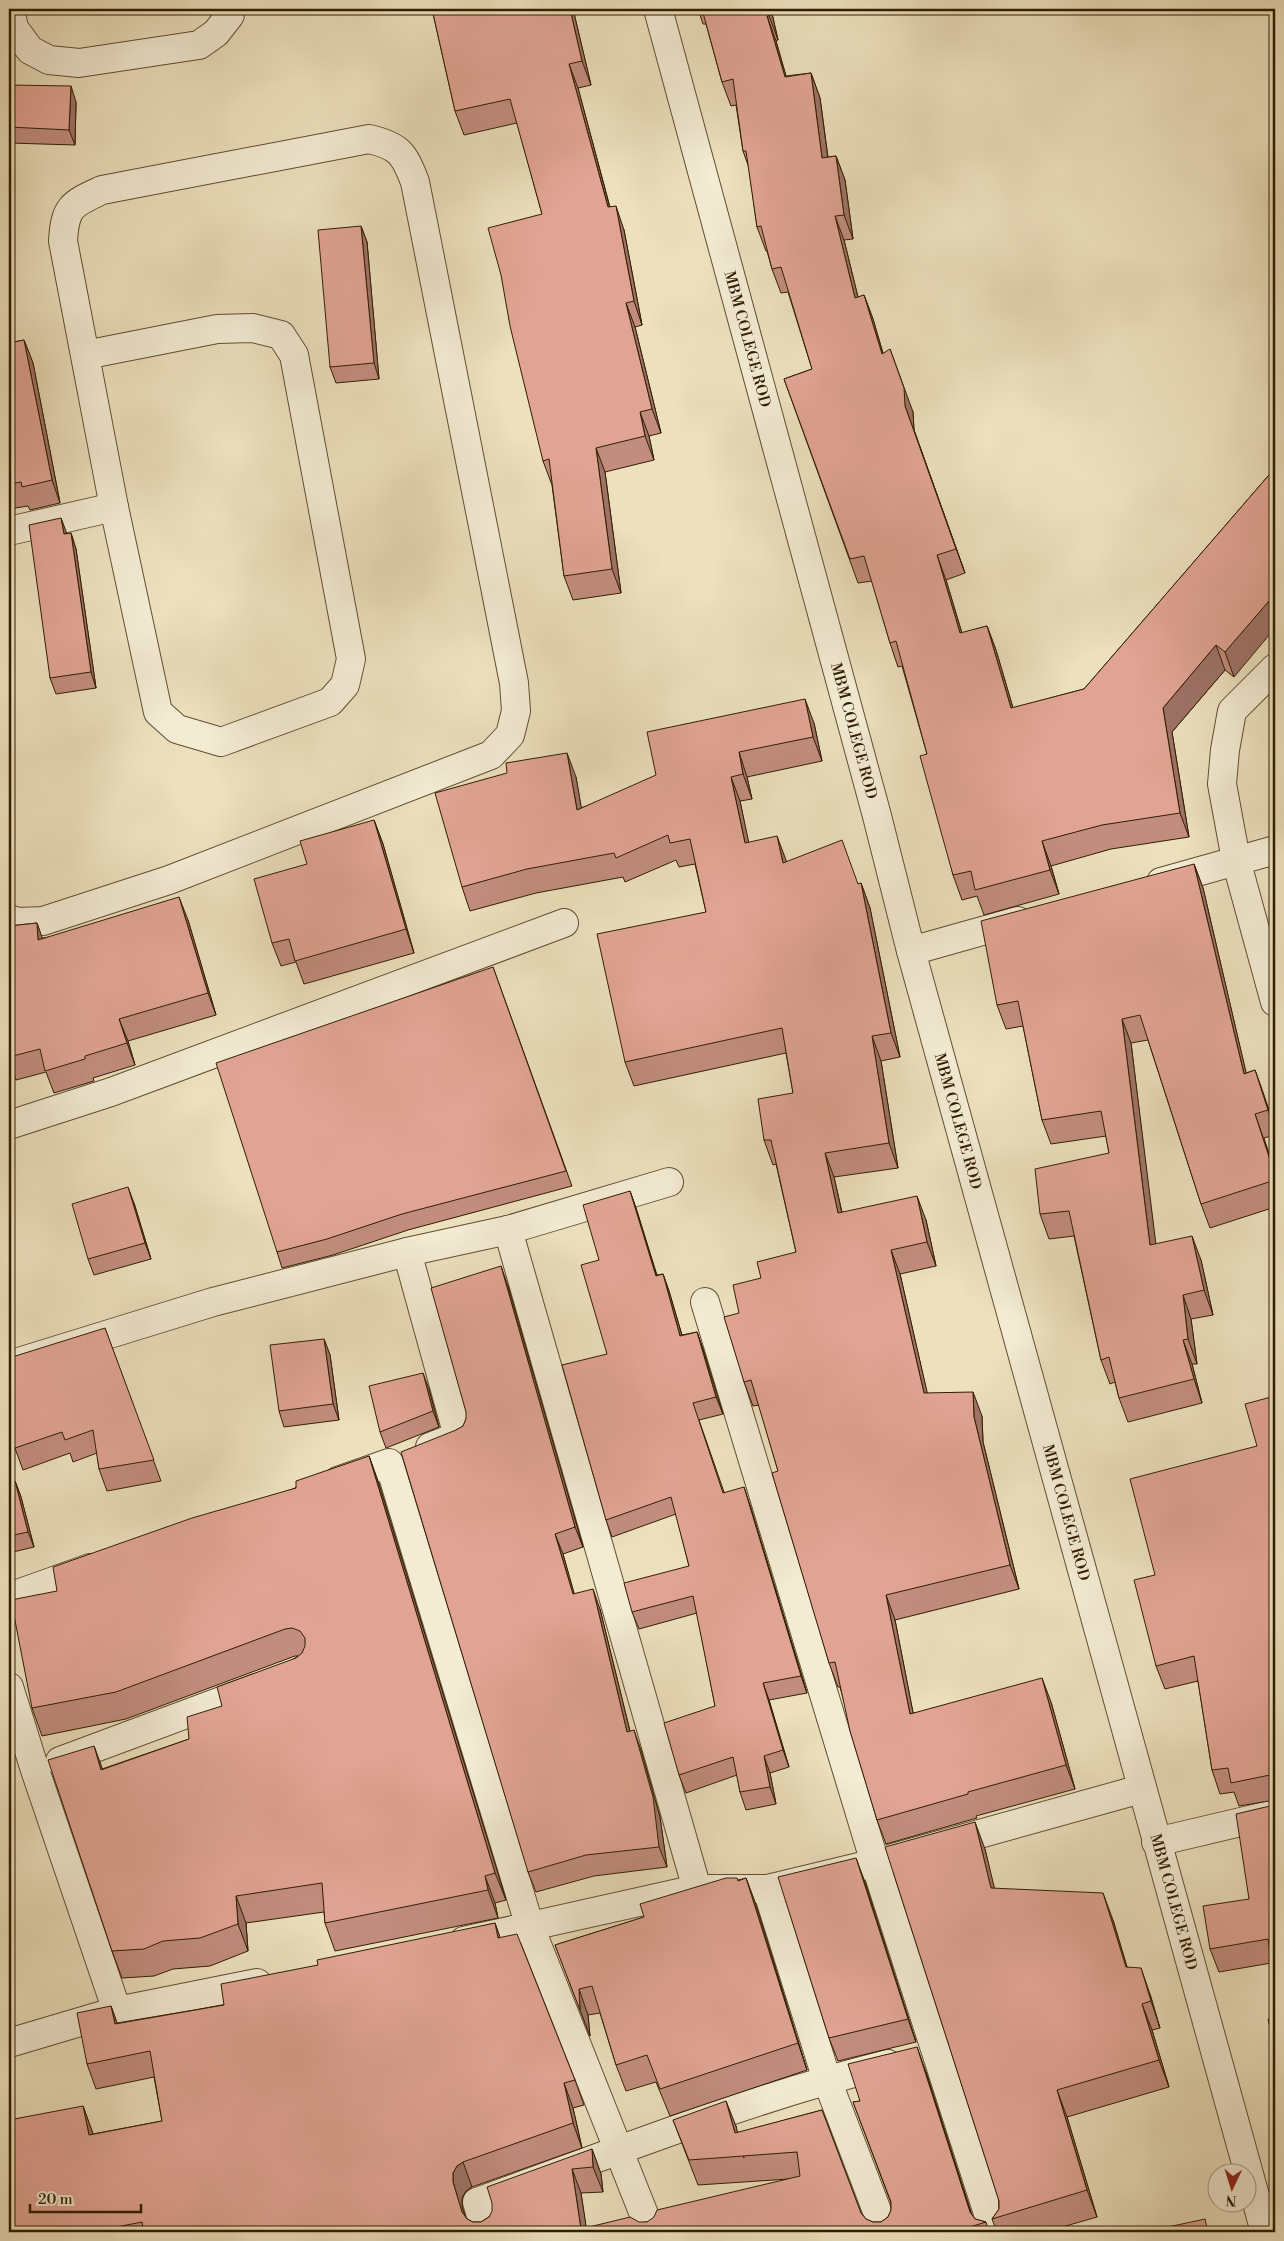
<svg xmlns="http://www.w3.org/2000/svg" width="1284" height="2241" font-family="'Libre Bodoni',serif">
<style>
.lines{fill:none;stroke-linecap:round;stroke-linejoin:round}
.minor-casing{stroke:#604e2f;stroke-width:30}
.minor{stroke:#f3ebd4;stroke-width:28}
.wall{fill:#c28d7f;stroke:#311d00}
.shaded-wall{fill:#9e7368;stroke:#311d00}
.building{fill:#e1a494;stroke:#311d00}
.labels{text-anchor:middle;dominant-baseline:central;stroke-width:5;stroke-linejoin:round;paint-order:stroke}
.street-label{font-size:15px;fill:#311d00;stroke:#f3ebd4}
</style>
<rect width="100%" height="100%" fill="#ece0bd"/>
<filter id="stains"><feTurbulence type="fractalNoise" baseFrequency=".004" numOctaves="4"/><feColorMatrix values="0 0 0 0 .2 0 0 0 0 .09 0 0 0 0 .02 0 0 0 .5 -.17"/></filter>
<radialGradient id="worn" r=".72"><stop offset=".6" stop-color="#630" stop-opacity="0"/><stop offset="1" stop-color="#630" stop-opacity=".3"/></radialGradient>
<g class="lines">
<defs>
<g id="minor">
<polyline points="10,9 14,28 30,50 49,60 79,63 199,45 216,33 230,15 230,9"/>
<path id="s1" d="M 658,9 L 877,816 L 911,951 L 1265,2232"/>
<polyline points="9,531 114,507"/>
<polyline points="1275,668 1232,711 1225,750 1222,784 1236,860 1275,1002"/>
<polyline points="1161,882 1275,850"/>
<path d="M 9,919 L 18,922 L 43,921 L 169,880 L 491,755 L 510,735 L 516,711 L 514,683 L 415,182 C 404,153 399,146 369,139 L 102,190 C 72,204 65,206 63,241 L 114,507 L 158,712 L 177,729 L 221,742 L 330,702 L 345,685 L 351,659 L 294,355 L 281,335 L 253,328 L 217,329 L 85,355"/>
<polyline points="911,951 1018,921"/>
<polyline points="9,1125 111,1092 564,923"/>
<polyline points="508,1230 697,1889"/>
<polyline points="407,1252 458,1436 430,1447"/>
<polyline points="705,1302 875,1863 994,2232"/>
<polyline points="9,1365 213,1302 407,1252 508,1230 669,1182"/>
<polyline points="338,1481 389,1463 530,1927 651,2232"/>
<polyline points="9,1597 90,1568"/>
<polyline points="9,1687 35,1770 117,2011"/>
<polyline points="60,1761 256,1688"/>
<polyline points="1156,1842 1275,1814"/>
<polyline points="767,1889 827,2080 885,2232"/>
<polyline points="464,1941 697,1889 767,1889 875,1863 1141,1789"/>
<polyline points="9,2043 117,2011 257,1983"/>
<path d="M 486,2232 L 477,2202 C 613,2153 748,2099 888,2064"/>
</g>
</defs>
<use href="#minor" class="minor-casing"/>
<use href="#minor" class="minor"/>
</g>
<g class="wall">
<polygon points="432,9 573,9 591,85 578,88 610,207 624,230 642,325 635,327 661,433 649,436 654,460 605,472 621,593 573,600 564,576 552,485 543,461 542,214 517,123 464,135 455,111"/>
<polygon points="698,9 771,9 778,40 776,41 786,76 811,73 820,98 828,157 836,156 845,180 853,239 844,240 858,297 864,295 873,319 883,353 913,412 914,430 965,573 946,580 962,633 987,626 996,650 1013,708 1084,689 1275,468 1234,677 1225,670 1172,732 1189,837 1111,849 1051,866 1059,894 984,915 977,896 962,900 953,875 927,754 902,666 898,667 890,643 872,581 858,583 784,379 812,369 788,292 781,293 772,269 767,251 766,251 757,227 749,168 743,151 736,105 731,106 722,82 706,24 703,24"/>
<polygon points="9,85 76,102 75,145 9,143"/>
<polygon points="361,226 367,242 379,379 336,383 330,367"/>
<polygon points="24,340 33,363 60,503 30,510 28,506 9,509 9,343"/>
<polygon points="61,518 66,534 71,533 76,549 96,688 56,694 50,678"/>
<polygon points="814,723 822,761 747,777 752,799 740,801 748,842 786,862 858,884 861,883 870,908 900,1057 881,1061 898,1168 834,1177 842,1212 926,1220 936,1266 900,1274 927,1393 982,1416 983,1442 1019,1589 895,1620 913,1713 1051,1702 1075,1789 976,1816 977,1818 886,1844 877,1820 840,1687 838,1687 829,1663 778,1471 759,1405 753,1406 744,1382 739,1313 761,1278 796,1252 776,1164 773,1165 764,1140 793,1093 786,1053 634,1086 625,1062 706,912 695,864 679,867 676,860 625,882 623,877 536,893 470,911 462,887 576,777 581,808"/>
<polygon points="374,820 383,844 414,953 304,984 296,962 281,966 272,943 307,864"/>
<polygon points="1194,864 1203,888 1246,1073 1255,1070 1275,1128 1275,1135 1264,1138 1275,1172 1275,1207 1210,1228 1201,1204 1148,1040 1131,1043 1155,1244 1201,1260 1213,1315 1191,1319 1197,1364 1192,1364 1202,1403 1128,1422 1119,1398 1115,1382 1110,1384 1101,1360 1074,1236 1049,1239 1040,1214 1109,1153 1106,1136 1051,1144 1042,1120 1023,1026 1006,1029 997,1005"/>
<polygon points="188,920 216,1015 128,1041 135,1065 93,1078 94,1081 54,1093 46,1072 16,1080 9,1061 9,926 37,923 42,938"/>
<polygon points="493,967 572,1186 408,1230 333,1255 282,1268 277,1252"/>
<polygon points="630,1191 636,1208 657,1275 663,1274 669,1291 682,1335 697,1332 703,1349 723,1414 699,1420 724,1492 750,1505 807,1693 769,1700 789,1767 770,1773 776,1804 746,1810 740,1792 737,1775 686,1793 679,1775 715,1706 697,1613 639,1629 632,1612 689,1566 676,1514 612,1537 606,1520 607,1354 599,1260"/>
<polygon points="134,1203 151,1259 94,1275 88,1259"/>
<polygon points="508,1286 583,1547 563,1554 574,1594 600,1609 630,1731 641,1750 660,1817 667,1867 594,1876 536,1892 528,1872 456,1430 463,1426 466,1419"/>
<polygon points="105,1328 161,1481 107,1491 99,1469 97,1453 73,1462 70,1453 23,1470 9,1432"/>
<polygon points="324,1339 330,1355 339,1420 284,1427 279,1411"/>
<polygon points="429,1389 439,1427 386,1448 380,1432"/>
<polygon points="1275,1396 1275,1800 1239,1806 1234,1792 1220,1794 1212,1770 1198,1681 1165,1689 1156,1666 1155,1575 1257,1446"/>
<polygon points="369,1456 379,1484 506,1900 495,1903 498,1918 335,1951 325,1923 324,1912 246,1923 248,1951 210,1966 173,1969 154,1976 122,1978 112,1951 94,1746 102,1769 189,1739 222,1706 298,1656 295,1656 126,1719 42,1736 32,1708 57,1591"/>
<polygon points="15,1481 21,1497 34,1547 9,1553 9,1482"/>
<polygon points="1270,1806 1271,1963 1219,1972 1210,1949 1249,1899"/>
<polygon points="985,1849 994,1889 1113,1920 1127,1967 1150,1994 1160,2028 1152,2030 1169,2087 1067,2117 1097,2217 1045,2232 997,2232 992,2219 999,2209"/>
<polygon points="746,1878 756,1905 807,2070 670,2116 656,2082 626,2091 616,2065 600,2013 588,2015 590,2036 555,1945 644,1917 738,1880"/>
<polygon points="865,1882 916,2042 838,2061 829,2038"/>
<polygon points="495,1923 500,1938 575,2080 584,2105 573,2108 582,2148 472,2187 466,2191 462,2198 462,2206 465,2216 467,2219 473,2222 481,2222 592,2149 601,2174 603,2192 581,2193 586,2228 647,2222 789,2179 698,2185 673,2120 736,2126 737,2133 822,2110 861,2213 866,2219 873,2222 881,2222 888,2217 891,2210 891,2203 853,2102 860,2101 926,2072 972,2215 975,2219 986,2222 989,2232 9,2232 83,2106 93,2134 162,2121 154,2077 96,2089 87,2064 111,2006 117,2023 224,2005 318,1965"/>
</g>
<g class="shaded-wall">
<polygon points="570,9 573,9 591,85 582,61"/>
<polygon points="768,9 771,9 778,40 769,16"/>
<polygon points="767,16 776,41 793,101 785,77"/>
<polygon points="569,64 578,88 616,231 608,207"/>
<polygon points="811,73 820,98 831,182 822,158"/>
<polygon points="71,86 76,102 75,145 69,130"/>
<polygon points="836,156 845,180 853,239 844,215"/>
<polygon points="616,206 624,230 642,325 634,301"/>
<polygon points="835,216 844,240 864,322 855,298"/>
<polygon points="361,226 367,242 379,379 374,363"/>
<polygon points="864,295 873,319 890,378 882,354"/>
<polygon points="626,303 635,327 661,433 652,409"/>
<polygon points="24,340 33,363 60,503 52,480"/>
<polygon points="890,349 913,412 914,430 965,573 905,406"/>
<polygon points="640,412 649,436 654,460 645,436"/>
<polygon points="596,448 605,472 621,593 612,569"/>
<polygon points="61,518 67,534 64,534"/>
<polygon points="71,533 76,549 96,688 91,672"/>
<polygon points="937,555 946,580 969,657 960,633"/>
<polygon points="1275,594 1275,628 1234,677 1225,652"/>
<polygon points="987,626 996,650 1020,732 1011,708"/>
<polygon points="1216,645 1225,670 1172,732 1189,837 1180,813 1163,708"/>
<polygon points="805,699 814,723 822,761 813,737"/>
<polygon points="739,752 747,777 752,799 743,774"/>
<polygon points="567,753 576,777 586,834 577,810"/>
<polygon points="731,777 740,801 754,867 745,843"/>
<polygon points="374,820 383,844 414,953 406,929"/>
<polygon points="777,836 786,860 792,887 783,863"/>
<polygon points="1042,841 1051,866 1059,894 1050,870"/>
<polygon points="1194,864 1203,888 1252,1098 1244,1074"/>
<polygon points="861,883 870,908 900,1057 891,1033"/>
<polygon points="179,897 188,920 216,1015 208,993"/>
<polygon points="37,923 45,946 38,940"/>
<polygon points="119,1019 128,1041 135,1065 127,1043"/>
<polygon points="1122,1019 1131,1043 1159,1269 1150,1245"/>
<polygon points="872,1036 881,1061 898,1168 889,1143"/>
<polygon points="1255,1070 1264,1095 1275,1129 1268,1110"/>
<polygon points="1255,1114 1275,1172 1275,1175"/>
<polygon points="825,1153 834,1177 847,1237 838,1213"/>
<polygon points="128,1187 134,1203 151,1259 145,1243"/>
<polygon points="630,1191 636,1208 662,1293 656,1276"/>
<polygon points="917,1196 926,1220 936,1266 927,1242"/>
<polygon points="1192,1236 1201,1260 1213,1315 1204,1290"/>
<polygon points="891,1250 900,1274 933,1418 924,1393"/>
<polygon points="501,1266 508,1286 583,1547 575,1527"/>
<polygon points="663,1274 669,1291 687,1353 680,1336"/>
<polygon points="1183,1295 1191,1319 1197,1364 1188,1339"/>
<polygon points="697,1332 703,1349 723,1414 716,1397"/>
<polygon points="324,1339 330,1355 339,1420 333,1404"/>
<polygon points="1183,1340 1192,1364 1202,1403 1194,1379"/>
<polygon points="423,1373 429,1389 439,1427 433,1411"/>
<polygon points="973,1392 982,1416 983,1442 1019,1589 1010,1565 974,1417"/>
<polygon points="369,1456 379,1484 506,1900 495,1873"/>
<polygon points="15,1481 21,1497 34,1547 28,1532"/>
<polygon points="744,1487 750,1505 807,1693 801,1676"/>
<polygon points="555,1534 563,1554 580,1614 573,1594"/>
<polygon points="593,1589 600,1609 635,1752 627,1732"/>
<polygon points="886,1595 895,1620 918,1738 910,1714"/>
<polygon points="1042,1678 1051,1702 1075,1789 1066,1765"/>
<polygon points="763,1683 769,1700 789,1767 783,1750"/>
<polygon points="634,1730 641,1750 660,1817 667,1867 659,1847"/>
<polygon points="94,1746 104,1773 101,1770"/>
<polygon points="764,1756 770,1773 776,1804 770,1787"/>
<polygon points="975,1822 985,1849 1001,1915 991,1888"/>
<polygon points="856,1858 865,1882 916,2042 908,2019"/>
<polygon points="485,1876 495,1903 498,1918 488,1890"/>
<polygon points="746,1878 756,1905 807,2070 798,2043"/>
<polygon points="1103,1893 1113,1920 1135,1994 1126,1967"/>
<polygon points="236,1896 246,1923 248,1951 238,1924"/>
<polygon points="495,1923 504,1948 498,1938"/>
<polygon points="1141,1968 1150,1994 1160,2028 1151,2001"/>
<polygon points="579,1989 588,2015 590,2036 580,2010"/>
<polygon points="1142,2004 1152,2030 1169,2087 1159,2060"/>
<polygon points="111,2006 120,2031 115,2024"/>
<polygon points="917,2047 926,2072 975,2225 970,2212"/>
<polygon points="564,2083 573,2108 582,2148 573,2123"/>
<polygon points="1057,2090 1067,2117 1097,2217 1087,2190"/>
<polygon points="726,2101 736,2126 744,2158 735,2133"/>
<polygon points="83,2106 92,2131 98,2160 89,2135"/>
<polygon points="592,2149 601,2174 603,2192 593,2167"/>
<polygon points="463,2162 472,2187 466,2191 462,2198 462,2206 470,2232 462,2212 453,2182 453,2173 457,2166"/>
<polygon points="572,2169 581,2193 587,2232 581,2229"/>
</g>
<g class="building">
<polygon points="432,9 570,9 582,61 569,64 608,207 616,206 634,301 626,303 652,409 640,412 645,436 596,448 612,569 564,576 549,459 543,461 510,326 501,275 488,228 542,214 510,99 455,111"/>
<polygon points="702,9 768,9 769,16 767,16 785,77 811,73 822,158 836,156 844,215 835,216 855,298 864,295 882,354 890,349 904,388 905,406 956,549 937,555 960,633 987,626 1011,708 1084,689 1275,468 1275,594 1225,652 1216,645 1163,708 1180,813 1102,825 1042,841 1050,870 975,890 971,871 953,875 920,756 927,754 896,641 890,643 864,556 850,559 784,379 812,369 781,267 772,269 761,226 757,227 746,151 743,151 733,79 722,82"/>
<polygon points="9,85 71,86 69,130 9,127"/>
<polygon points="361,226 374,363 330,367 318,230"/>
<polygon points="24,340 52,480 22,487 21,482 9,484 9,343"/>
<polygon points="61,518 64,534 71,533 91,672 50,678 29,525"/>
<polygon points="805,699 813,737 739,752 743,774 731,777 745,843 777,836 783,863 842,840 858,884 861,883 891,1033 872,1036 889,1143 825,1153 838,1213 917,1196 927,1242 891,1250 924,1393 973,1392 974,1417 1010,1565 886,1595 910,1714 1042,1678 1066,1765 968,1792 968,1794 877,1820 850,1731 835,1662 829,1663 772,1473 778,1471 751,1380 744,1382 724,1317 739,1313 733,1285 761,1278 757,1262 796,1252 771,1140 764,1140 758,1099 793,1093 782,1028 625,1062 597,934 706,912 690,839 670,843 668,835 616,858 614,853 527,869 462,887 435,793 507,773 506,763 567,753 577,810 656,775 647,732"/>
<polygon points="374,820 406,929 295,961 289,939 272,943 254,879 307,864 300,841"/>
<polygon points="1275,860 1275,875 1272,861"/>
<polygon points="1194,864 1244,1074 1255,1070 1268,1110 1255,1114 1275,1175 1275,1180 1201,1204 1140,1015 1122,1019 1150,1245 1192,1236 1204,1290 1183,1295 1188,1339 1183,1340 1194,1379 1119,1398 1109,1357 1101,1360 1069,1211 1040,1214 1035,1169 1109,1153 1101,1111 1042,1120 1018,1001 997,1005 981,921"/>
<polygon points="179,897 208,993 119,1019 127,1043 85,1056 85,1059 45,1071 40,1049 9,1057 9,926 37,923 38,940"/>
<polygon points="493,967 566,1171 402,1214 327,1239 277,1252 216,1063"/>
<polygon points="128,1187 145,1243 88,1259 72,1204"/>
<polygon points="630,1191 656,1276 663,1274 680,1336 697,1332 716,1397 693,1403 723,1493 744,1487 801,1676 763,1683 783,1750 764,1756 770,1787 740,1792 733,1757 679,1775 664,1723 715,1706 693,1596 632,1612 624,1583 689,1566 671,1497 606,1520 562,1365 607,1354 581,1265 599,1260 583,1205"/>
<polygon points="501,1266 575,1527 555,1534 573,1594 593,1589 627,1732 634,1730 653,1797 659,1847 586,1855 528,1872 401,1452 456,1430 463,1426 466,1419 466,1412 431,1288"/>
<polygon points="105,1328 154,1460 99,1469 93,1430 65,1440 62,1432 15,1448 9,1432 9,1358"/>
<polygon points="324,1339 333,1404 279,1411 270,1345"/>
<polygon points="423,1373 433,1411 380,1432 369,1386"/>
<polygon points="1275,1396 1275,1778 1270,1775 1231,1783 1228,1768 1212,1770 1194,1656 1156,1666 1134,1580 1155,1575 1130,1479 1257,1446 1245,1404"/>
<polygon points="369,1456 495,1873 485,1876 488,1890 325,1923 322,1883 236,1896 238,1924 200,1938 163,1941 144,1949 112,1951 48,1760 94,1746 101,1770 189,1739 187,1717 222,1706 217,1687 296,1658 302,1653 305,1646 305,1638 300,1631 292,1628 285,1629 116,1692 32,1708 11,1600 57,1591 53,1567 192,1518 296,1488 296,1481"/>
<polygon points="15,1481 28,1532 9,1536 9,1482"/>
<polygon points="1275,1803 1275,1986 1268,1939 1210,1949 1203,1906 1249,1899 1236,1814 1270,1806"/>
<polygon points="975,1822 991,1888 1103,1893 1126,1967 1141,1968 1151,2001 1142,2004 1159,2060 1057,2090 1087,2190 992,2219 999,2209 999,2201 885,1847"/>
<polygon points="856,1858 908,2019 829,2038 778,1877"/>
<polygon points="726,1878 737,1878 738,1881 746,1878 798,2043 660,2089 647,2055 616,2065 592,1986 579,1989 580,2010 555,1945 644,1917 640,1904"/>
<polygon points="495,1923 498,1938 517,1934 575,2080 564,2083 573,2123 463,2162 457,2166 453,2173 453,2182 462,2212 467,2219 473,2222 481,2222 489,2217 492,2211 492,2203 487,2187 592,2149 593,2167 572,2169 581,2229 630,2217 639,2222 647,2222 654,2217 657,2210 800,2176 797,2152 689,2160 673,2120 726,2101 735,2133 822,2110 861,2213 866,2219 873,2222 881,2222 888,2217 891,2210 891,2202 853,2102 860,2101 848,2064 917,2047 970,2212 975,2219 986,2222 960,2230 960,2232 144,2232 142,2222 91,2232 42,2232 41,2231 37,2232 9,2232 9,2120 83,2106 89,2135 162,2121 150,2051 87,2064 77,2013 111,2006 115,2024 224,2005 221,1984 318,1965 317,1960"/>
<polygon points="1275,2018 1275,2051 1268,2019"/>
<polygon points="1205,2219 1208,2232 1145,2232"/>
</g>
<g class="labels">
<g class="street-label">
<text stroke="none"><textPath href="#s1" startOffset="342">MBM COLEGE ROD</textPath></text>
<text stroke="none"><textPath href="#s1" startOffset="748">MBM COLEGE ROD</textPath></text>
<text stroke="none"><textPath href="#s1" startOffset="1152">MBM COLEGE ROD</textPath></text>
<text stroke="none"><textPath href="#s1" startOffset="1558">MBM COLEGE ROD</textPath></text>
<text stroke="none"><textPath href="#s1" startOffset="1962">MBM COLEGE ROD</textPath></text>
</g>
</g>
<rect width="1284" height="2241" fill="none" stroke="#ece0bd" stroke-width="30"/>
<rect x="10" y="10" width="1264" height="2221" fill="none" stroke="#311d00" stroke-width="2.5"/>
<rect x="15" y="15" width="1254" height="2211" fill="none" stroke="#311d00"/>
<g transform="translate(1232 2188) rotate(184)"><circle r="24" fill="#f3ebd4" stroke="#a5997f"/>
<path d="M0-4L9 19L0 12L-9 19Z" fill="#8f2418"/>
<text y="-8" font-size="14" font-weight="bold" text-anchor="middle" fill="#311d00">N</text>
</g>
<path d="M30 2204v8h111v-8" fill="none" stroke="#311d00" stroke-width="2.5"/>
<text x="38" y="2204" font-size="15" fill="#311d00" stroke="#f3ebd4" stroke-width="4" paint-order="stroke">20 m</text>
<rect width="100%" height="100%" filter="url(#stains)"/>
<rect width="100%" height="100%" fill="url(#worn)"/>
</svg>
